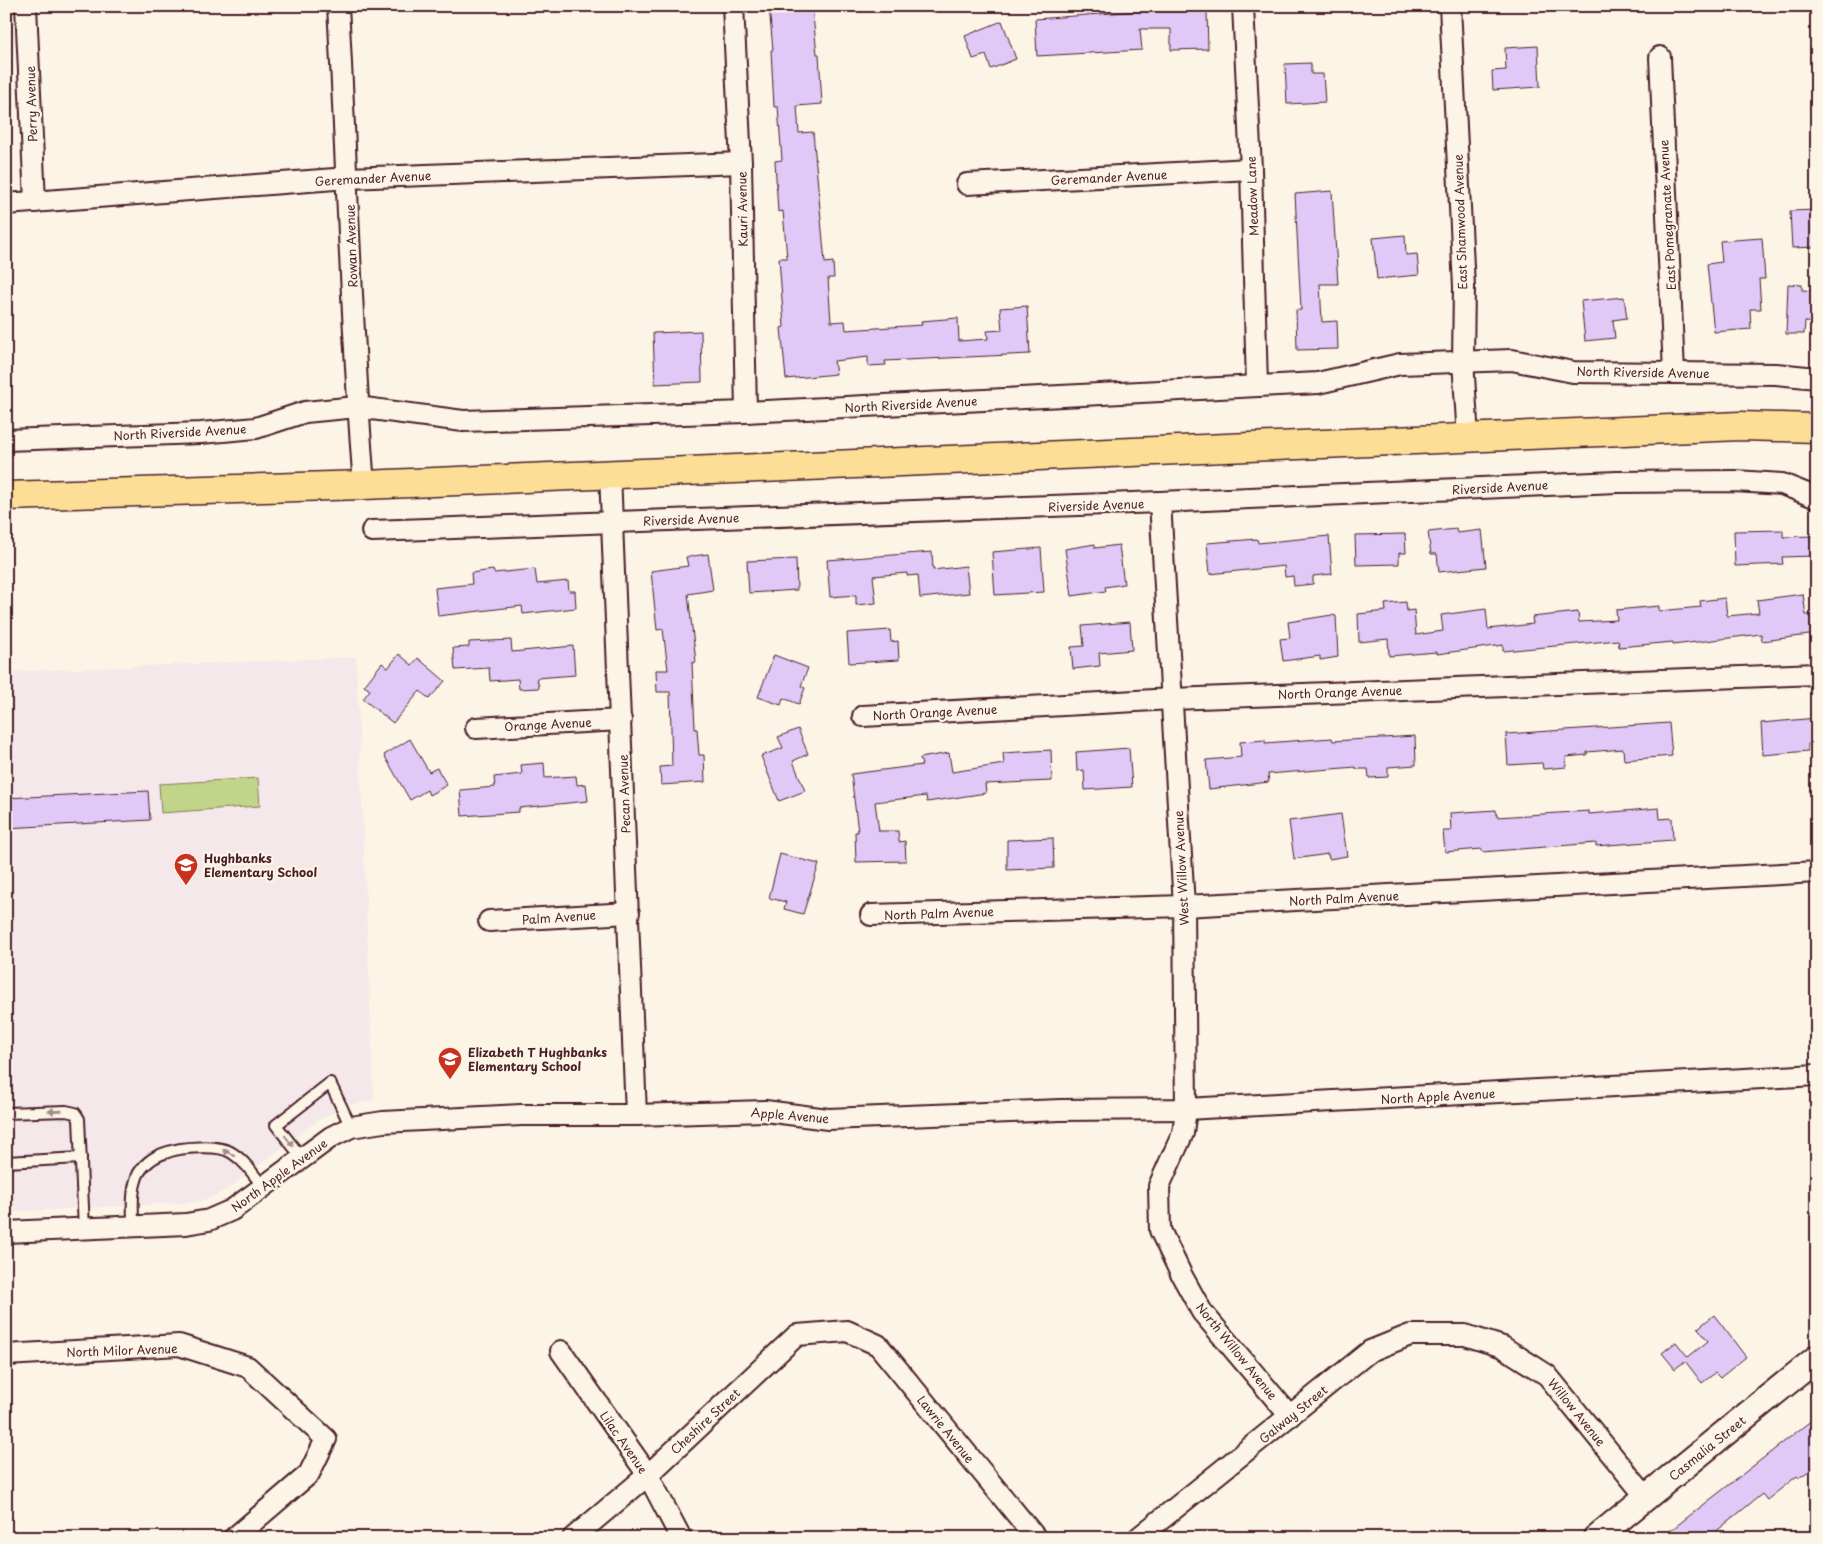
<svg xmlns="http://www.w3.org/2000/svg" width="1823" height="1544" font-family="'Playpen Sans',sans-serif">
<style>
.built{fill:#f4e8ea}
.green{fill:#c1d489;stroke:#867a5a}
.building{fill:#e0c8f7;stroke:#4a1f2b}
.lines{fill:none;stroke-linecap:round;stroke-linejoin:round}
.service-casing{stroke:#4a1f2b;stroke-width:14}
.minor-casing{stroke:#4a1f2b;stroke-width:24}
.tertiary-casing{stroke:#4a1f2b;stroke-width:29}
.primary-casing{stroke:#4a1f2b;stroke-width:31}
.service{stroke:#fcf5e5;stroke-width:10}
.minor{stroke:#fcf5e5;stroke-width:20}
.tertiary{stroke:#fcf5e5;stroke-width:25}
.primary{stroke:#fdde96;stroke-width:28}
.oneway{fill:#a38a88}
.labels{text-anchor:middle;dominant-baseline:central;stroke-width:4.5;stroke-linejoin:round;paint-order:stroke}
.street-label{font-size:12px;fill:#4a1f2b;stroke:#fcf5e5}
.poi-label{font-size:12px;font-weight:bold;fill:#4a1f2b;stroke:#fcf5e5;text-anchor:start}
</style>
<rect width="100%" height="100%" fill="#fcf5e5"/>
<filter id="ink" filterUnits="userSpaceOnUse"><feTurbulence type="fractalNoise" baseFrequency=".02" numOctaves="2"/><feDisplacementMap in="SourceGraphic" scale="10" xChannelSelector="R" yChannelSelector="G"/><feConvolveMatrix kernelMatrix="1 2 1 2 8 2 1 2 1" color-interpolation-filters="sRGB"/></filter>
<g filter="url(#ink)">
<polygon class="built" points="356,657 374,1100 345,1106 318,1120 232,1186 213,1197 196,1202 6,1212 6,672"/>
<polygon class="green" points="258,778 260,806 161,813 159,784"/>
<g class="building">
<polygon points="769,6 812,6 817,54 819,54 822,104 797,106 799,133 813,132 825,263 833,262 834,278 828,278 831,322 845,321 846,330 922,325 921,321 958,318 959,341 988,339 987,331 1002,330 1000,308 1027,306 1030,354 885,361 886,365 868,366 868,357 834,361 836,374 786,379 781,328 784,327 779,258 787,258 783,211 778,212 775,161 782,160 778,107 774,107 771,50 773,50"/>
<polygon points="1139,11 1207,11 1208,49 1171,50 1171,29 1140,29 1142,50 1037,56 1035,19"/>
<polygon points="1002,21 1016,59 991,69 986,55 973,59 965,36"/>
<polygon points="1538,46 1540,87 1493,90 1492,71 1506,70 1505,48"/>
<polygon points="1311,63 1311,74 1323,74 1325,102 1287,104 1285,64"/>
<polygon points="1332,191 1338,284 1320,284 1322,322 1337,321 1338,349 1297,350 1296,310 1301,310 1295,194"/>
<polygon points="1817,210 1817,247 1792,248 1790,211"/>
<polygon points="1405,235 1406,255 1417,254 1419,275 1377,279 1373,238"/>
<polygon points="1762,238 1765,279 1759,279 1761,309 1750,309 1751,329 1714,332 1707,264 1722,262 1720,241"/>
<polygon points="1788,284 1802,285 1802,290 1817,291 1817,323 1805,322 1804,334 1786,334"/>
<polygon points="1624,297 1627,318 1613,320 1615,338 1585,341 1581,301"/>
<polygon points="701,331 702,382 655,384 653,333"/>
<polygon points="1456,529 1457,533 1482,530 1486,567 1439,572 1437,554 1431,554 1428,532"/>
<polygon points="1783,530 1783,537 1813,536 1814,556 1782,557 1783,564 1735,566 1734,531"/>
<polygon points="1405,534 1406,553 1399,553 1399,564 1356,565 1355,535"/>
<polygon points="1329,536 1332,574 1313,576 1313,584 1294,586 1293,576 1285,577 1284,566 1210,574 1207,543 1257,539 1258,543"/>
<polygon points="1095,544 1095,548 1119,545 1124,584 1105,587 1106,591 1072,596 1065,549"/>
<polygon points="1041,548 1044,592 995,595 992,552"/>
<polygon points="932,552 933,570 966,566 969,593 920,598 918,575 907,576 907,573 873,576 876,603 856,605 856,595 830,597 827,560"/>
<polygon points="708,554 713,590 688,594 696,662 692,663 695,729 697,729 699,755 704,755 705,782 661,785 660,767 672,766 670,692 657,692 656,670 668,670 663,629 657,630 651,571 688,566 686,557"/>
<polygon points="796,559 797,590 749,593 747,561"/>
<polygon points="535,569 537,584 568,581 569,591 575,591 576,608 523,614 522,606 438,616 435,588 472,584 471,573 493,570 494,573"/>
<polygon points="1803,594 1806,615 1817,614 1817,634 1762,641 1761,634 1673,645 1673,642 1619,647 1618,640 1503,651 1503,645 1437,654 1437,652 1389,656 1388,639 1359,642 1358,614 1386,611 1385,604 1406,602 1407,611 1414,610 1416,635 1443,631 1441,615 1486,609 1488,629 1533,624 1532,617 1578,612 1579,622 1617,620 1616,610 1659,606 1659,611 1701,607 1700,601 1725,598 1727,616 1759,613 1757,600"/>
<polygon points="1332,615 1336,616 1338,657 1320,660 1320,656 1283,661 1280,639 1290,638 1288,622"/>
<polygon points="1130,622 1132,650 1099,653 1100,666 1073,669 1071,647 1084,646 1082,626"/>
<polygon points="890,630 891,642 898,641 899,660 849,663 847,633"/>
<polygon points="511,640 512,652 573,646 575,675 537,678 539,688 519,689 518,679 490,681 489,668 455,670 453,648 469,647 469,642"/>
<polygon points="399,654 412,665 418,658 445,681 429,699 420,691 393,723 363,699 370,690 364,686 382,663 388,668"/>
<polygon points="774,655 808,668 801,686 805,688 799,704 783,698 781,705 758,697"/>
<polygon points="1817,718 1817,743 1808,744 1808,751 1763,755 1761,723"/>
<polygon points="1669,723 1672,756 1624,760 1623,749 1587,752 1587,755 1566,757 1567,767 1543,769 1542,763 1508,765 1506,734"/>
<polygon points="798,729 808,754 793,761 805,791 779,801 761,756 783,748 778,737"/>
<polygon points="1415,736 1416,765 1388,767 1388,777 1369,778 1368,769 1356,769 1356,767 1268,774 1269,782 1209,789 1206,760 1241,757 1240,742 1265,740 1265,743 1332,738 1333,741"/>
<polygon points="410,739 429,772 437,768 447,785 429,795 427,790 410,800 384,755"/>
<polygon points="1129,748 1132,787 1085,790 1084,770 1077,771 1076,752"/>
<polygon points="1051,750 1052,781 985,784 986,793 927,802 926,796 875,802 879,831 898,831 899,842 905,841 906,861 856,862 855,832 858,832 851,774 922,765 920,758 949,753 952,772 1004,764 1003,753"/>
<polygon points="544,763 545,778 576,776 577,785 586,784 588,801 519,808 519,812 462,816 460,790 495,787 494,777 522,774 521,765"/>
<polygon points="148,791 150,820 6,828 6,798"/>
<polygon points="1659,808 1660,819 1672,818 1673,840 1596,846 1596,843 1482,852 1482,849 1445,852 1443,831 1451,831 1450,813 1496,810 1497,817 1589,811 1589,814"/>
<polygon points="1341,814 1347,856 1329,859 1328,854 1294,859 1289,821"/>
<polygon points="1053,838 1054,868 1007,870 1007,840"/>
<polygon points="780,854 819,864 803,914 784,909 786,902 769,898"/>
<polygon points="1714,1315 1746,1357 1720,1378 1715,1373 1702,1383 1685,1361 1675,1369 1662,1353 1676,1342 1688,1357 1708,1341 1698,1328"/>
<polygon points="1817,1416 1817,1465 1799,1478 1797,1476 1767,1500 1762,1494 1708,1538 1661,1538"/>
</g>
<g class="lines">
<defs>
<g id="service">
<polyline points="6,1113 66,1111 75,1113 79,1119 84,1229"/>
<polyline points="302,1158 276,1125 330,1083 351,1127"/>
<polyline points="6,1162 81,1158"/>
<path d="M 133,1227 C 133,1210 131,1193 137,1177 C 141,1166 154,1156 165,1153 C 180,1147 219,1144 232,1153 C 245,1161 254,1175 263,1187"/>
</g>
<g id="minor">
<polyline points="26,6 35,202"/>
<path d="M 338,6 C 347,166 351,326 364,485"/>
<polyline points="733,6 741,163 746,412"/>
<polyline points="1243,6 1251,169 1257,386"/>
<polyline points="1450,6 1464,287 1463,361 1468,438"/>
<polyline points="1660,57 1674,373"/>
<polyline points="967,184 1251,169"/>
<polyline points="6,204 348,178 741,163"/>
<polyline points="6,440 201,433 256,428 305,412 357,407 463,421 746,412 1318,383 1400,364 1512,360 1573,372 1776,374 1817,378"/>
<polyline points="610,473 636,1115"/>
<polyline points="1160,502 1184,906 1186,1109 1183,1133 1159,1186 1160,1230 1181,1274 1202,1312 1290,1416"/>
<polyline points="372,531 1160,502 1617,482 1735,481 1782,484 1817,498"/>
<polyline points="863,716 1172,699 1817,674"/>
<polyline points="476,728 621,720"/>
<polyline points="871,915 1184,906 1817,872"/>
<polyline points="489,921 629,913"/>
<polyline points="6,1232 186,1224 209,1220 232,1210 331,1137 351,1127 383,1122 521,1115 636,1115 765,1111 828,1119 1060,1110 1186,1109 1817,1075"/>
<polyline points="561,1351 648,1475 681,1538"/>
<polyline points="6,1355 179,1345 248,1367 326,1439 309,1474 234,1538"/>
<polyline points="573,1538 648,1475 797,1335 847,1331 878,1345 1036,1538"/>
<polyline points="1138,1538 1370,1351 1410,1335 1465,1335 1503,1347 1547,1375 1646,1497"/>
</g>
<polyline id="tertiary" points="1596,1538 1817,1358"/>
<polyline id="primary" points="6,496 364,485 1740,426 1817,428"/>
</defs>
<use href="#service" class="service-casing"/>
<use href="#minor" class="minor-casing"/>
<use href="#tertiary" class="tertiary-casing"/>
<use href="#primary" class="primary-casing"/>
<use href="#service" class="service"/>
<use href="#minor" class="minor"/>
<use href="#tertiary" class="tertiary"/>
<use href="#primary" class="primary"/>
</g>
<defs><path id="oneway-solid" d="M-6-.8H1V-3.2L6.5 0L1 3.2V.8H-6Z" transform="scale(1.25)"/></defs>
<g class="oneway">
<use href="#oneway-solid" transform="translate(55 1111) rotate(178)"/>
<use href="#oneway-solid" transform="translate(289 1141) rotate(52)"/>
<use href="#oneway-solid" transform="translate(229 1153) rotate(-151)"/>
</g>
</g>
<defs>
<symbol id="school-pin" viewBox="-11 -11 22 30"><path d="M0 17L-7.5 6A9.5 9.5 0 1 1 7.5 6Z" fill="#c8321e" stroke="#fcf5e5"/><path d="M0-5L7-2L0 1L-7-2ZM-4 1L0 2.5L4 1V4Q0 6-4 4Z" fill="#fff"/></symbol>
</defs>
<g fill-rule="evenodd">
<use href="#school-pin" x="172" y="851" width="28" height="38"/>
<use href="#school-pin" x="436" y="1045" width="28" height="38"/>
</g>
<g class="labels">
<g class="street-label">
<text transform="translate(31 104) rotate(-92)">Perry Avenue</text>
<text transform="translate(1109 177) rotate(-3)">Geremander Avenue</text>
<text transform="translate(373 178) rotate(-3)">Geremander Avenue</text>
<text transform="translate(1252 196) rotate(-92)">Meadow Lane</text>
<text transform="translate(742 209) rotate(-91)">Kauri Avenue</text>
<text transform="translate(1667 215) rotate(-93)">East Pomegranate Avenue</text>
<text transform="translate(1460 222) rotate(-92)">East Shamwood Avenue</text>
<text transform="translate(351 246) rotate(-92)">Rowan Avenue</text>
<text transform="translate(1643 372) rotate(1)">North Riverside Avenue</text>
<text transform="translate(911 404) rotate(-3)">North Riverside Avenue</text>
<text transform="translate(180 432) rotate(-3)">North Riverside Avenue</text>
<text transform="translate(1500 487) rotate(-3)">Riverside Avenue</text>
<text transform="translate(1096 505) rotate(-2)">Riverside Avenue</text>
<text transform="translate(691 519) rotate(-2)">Riverside Avenue</text>
<text transform="translate(1340 692) rotate(-2)">North Orange Avenue</text>
<text transform="translate(935 712) rotate(-3)">North Orange Avenue</text>
<text transform="translate(548 724) rotate(-3)">Orange Avenue</text>
<text transform="translate(624 794) rotate(-92)">Pecan Avenue</text>
<text transform="translate(1181 868) rotate(-93)">West Willow Avenue</text>
<text transform="translate(1344 898) rotate(-3)">North Palm Avenue</text>
<text transform="translate(939 913) rotate(-2)">North Palm Avenue</text>
<text transform="translate(559 917) rotate(-4)">Palm Avenue</text>
<text transform="translate(1438 1096) rotate(-3)">North Apple Avenue</text>
<text transform="translate(790 1115) rotate(5)">Apple Avenue</text>
<text transform="translate(279 1175) rotate(-36)">North Apple Avenue</text>
<text transform="translate(122 1350) rotate(-2)">North Milor Avenue</text>
<text transform="translate(1237 1351) rotate(51)">North Willow Avenue</text>
<text transform="translate(1577 1412) rotate(51)">Willow Avenue</text>
<text transform="translate(1293 1414) rotate(-39)">Galway Street</text>
<text transform="translate(705 1421) rotate(-43)">Cheshire Street</text>
<text transform="translate(946 1429) rotate(51)">Lawrie Avenue</text>
<text transform="translate(624 1442) rotate(55)">Lilac Avenue</text>
<text transform="translate(1707 1448) rotate(-39)">Casmalia Street</text>
</g>
<g class="poi-label">
<text x="204" y="858">Hughbanks<tspan x="204" dy="14">Elementary School</tspan></text>
<text x="468" y="1052">Elizabeth T Hughbanks<tspan x="468" dy="14">Elementary School</tspan></text>
</g>
</g>
<rect width="1823" height="1544" fill="none" stroke="#fcf5e5" stroke-width="25"/>
<rect x="12" y="12" width="1798" height="1519" fill="none" stroke="#4a1f2b" stroke-width="2" filter="url(#ink)"/>
</svg>
